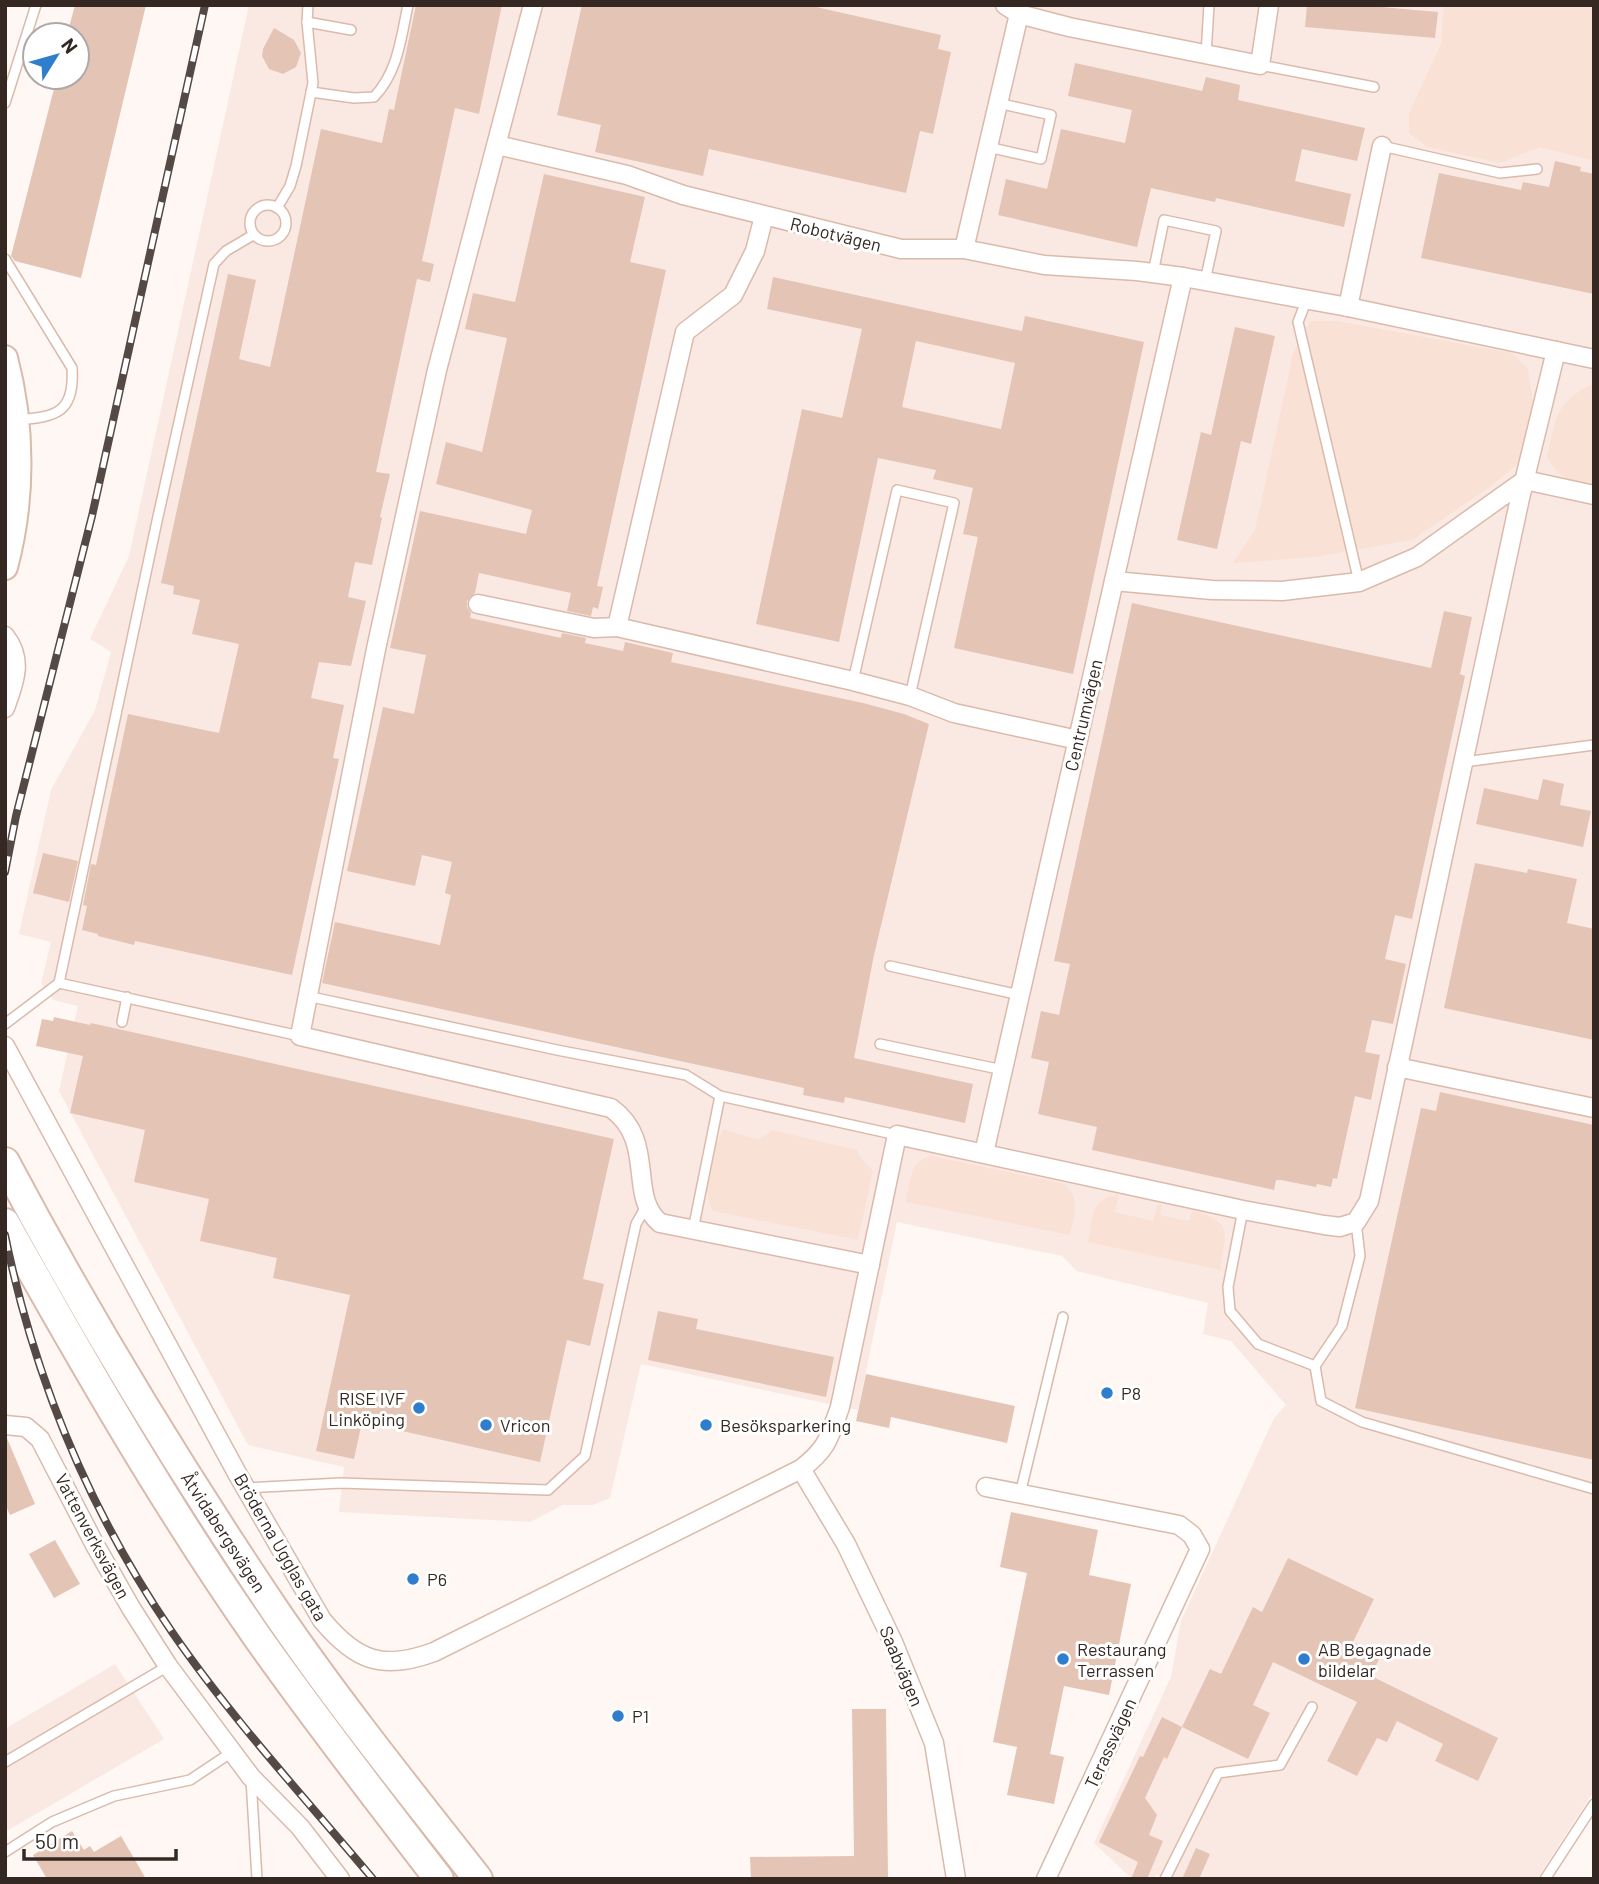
<svg xmlns="http://www.w3.org/2000/svg" width="1599" height="1884" font-family="Barlow,sans-serif">
<style>
.built{fill:#fae9e2}
.green{fill:#fae1d5}
.building{fill:#e4c4b5;fill-rule:evenodd}
.lines{fill:none;stroke-linecap:round;stroke-linejoin:round}
.lane-casing{stroke:#dabaab;stroke-width:12}
.street-casing{stroke:#dabaab;stroke-width:21}
.secondary-casing{stroke:#dabaab;stroke-width:28}
.primary-casing{stroke:#dabaab;stroke-width:32}
.lane{stroke:#fff;stroke-width:9}
.street{stroke:#fff;stroke-width:18}
.secondary{stroke:#fff;stroke-width:24}
.primary{stroke:#fff;stroke-width:28}
.rail-casing{stroke:#554945;stroke-width:8}
.rail{stroke:#fff;stroke-width:5;stroke-dasharray:16;stroke-linecap:butt}
.poi-dot{fill:#2f7ecd;stroke:#fff;stroke-width:2.5}
.labels{text-anchor:middle;dominant-baseline:central;stroke-width:6;stroke-linejoin:round;paint-order:stroke}
.street-label{font-size:18px;fill:#352823;stroke:#fff}
.poi-label{font-size:18px;fill:#352823;stroke:#fff;text-anchor:start}
</style>
<rect width="100%" height="100%" fill="#fef7f4"/>
<g class="built">
<polygon points="249,5 1594,5 1594,1791 1537,1879 1167,1879 1157,1875 1152,1879 1132,1879 1094,1843 1171,1677 1181,1621 1274,1418 1286,1405 1231,1341 1203,1334 1208,1303 1077,1271 1062,1256 897,1222 858,1410 641,1364 610,1498 593,1505 563,1505 530,1522 339,1512 344,1467 248,1445 59,1091 78,1006 53,1000 41,983 51,942 19,934 51,790 95,710 111,652 90,639 129,556"/>
<polygon points="115,1664 164,1739 5,1832 5,1729"/>
</g>
<g class="green">
<polygon points="1444,5 1594,5 1594,161 1540,147 1500,163 1427,147 1409,133 1409,113 1441,44"/>
<polygon points="1310,321 1337,321 1512,353 1528,369 1533,403 1523,448 1516,465 1490,487 1412,540 1315,557 1233,563 1255,530 1293,354"/>
<path d="M 1594,383 L 1594,485 C 1569,480 1560,480 1547,457 C 1556,417 1555,403 1594,383 Z"/>
<path d="M 724,1129 L 758,1140 L 772,1130 L 857,1150 L 862,1159 L 873,1171 L 858,1240 L 713,1211 C 700,1186 710,1151 724,1129 Z"/>
<path d="M 932,1156 L 1065,1184 C 1081,1199 1074,1216 1070,1235 L 906,1202 C 910,1183 909,1160 932,1156 Z"/>
<path d="M 1119,1195 L 1115,1212 L 1153,1221 L 1157,1205 L 1162,1205 L 1160,1215 L 1189,1221 L 1192,1211 C 1234,1220 1226,1234 1220,1270 L 1088,1242 C 1093,1218 1090,1197 1119,1195 Z"/>
<path d="M 79,1322 L 462,1879 L 456,1879 C 368,1766 283,1651 203,1532 C 158,1465 118,1394 75,1325 Z"/>
</g>
<g class="building">
<polygon points="75,5 146,5 81,278 15,261 11,256 57,77 77,77 77,35 67,35"/>
<polygon points="416,5 502,5 479,114 455,108 422,261 434,264 430,282 417,279 376,472 390,474 380,517 382,518 372,565 355,562 348,597 366,601 351,666 319,662 311,698 344,705 333,758 339,759 292,975 135,941 134,945 98,936 98,934 82,930 87,906 83,905 91,864 96,865 128,714 219,733 239,644 192,634 200,600 173,594 174,586 161,583 228,274 256,280 239,359 270,367 321,129 382,143 389,109 394,110"/>
<polygon points="582,5 807,5 941,35 938,49 951,52 933,134 920,131 906,193 709,149 703,176 595,152 601,125 557,115"/>
<polygon points="1307,5 1359,5 1438,12 1435,38 1305,27"/>
<polygon points="274,28 294,40 301,53 296,67 283,74 269,69 262,56 263,49"/>
<polygon points="1075,63 1202,91 1206,77 1240,85 1238,100 1365,128 1357,161 1302,149 1295,181 1351,194 1344,227 1216,198 1215,202 1151,188 1137,247 998,215 1006,179 1047,189 1061,129 1125,143 1132,110 1068,96"/>
<polygon points="1555,161 1581,167 1580,171 1594,174 1594,294 1421,258 1439,173 1521,190 1523,182 1549,187"/>
<polygon points="544,174 645,197 630,262 666,270 597,586 603,587 598,609 593,607 591,616 567,611 571,593 479,573 475,593 467,601 467,607 471,613 470,618 561,638 562,633 586,638 585,643 623,651 625,642 673,653 671,662 863,703 904,714 929,724 874,955 854,1058 973,1084 965,1123 845,1097 844,1103 803,1095 804,1088 322,983 335,922 440,945 451,895 445,893 452,862 422,855 415,886 347,871 383,707 414,714 426,655 390,648 420,511 526,534 532,510 436,484 446,442 482,452 507,338 465,329 473,293 515,302"/>
<path d="M 773,277 L 1022,331 L 1025,316 L 1144,342 L 1073,674 L 954,648 L 978,537 L 963,534 L 973,488 L 933,479 L 936,470 L 878,458 L 839,642 L 756,624 L 802,409 L 842,418 L 862,329 L 767,309 ZM 916,341 L 1015,363 L 1001,429 L 902,407 Z"/>
<polygon points="1235,327 1275,336 1251,444 1241,441 1217,549 1177,540 1201,432 1211,435"/>
<polygon points="1132,603 1431,668 1444,611 1472,617 1460,674 1465,676 1412,919 1395,915 1385,959 1406,964 1393,1024 1372,1020 1365,1052 1380,1055 1371,1100 1355,1096 1337,1179 1333,1178 1331,1187 1317,1184 1316,1187 1281,1180 1276,1180 1274,1190 1092,1150 1097,1127 1038,1114 1049,1062 1031,1058 1041,1011 1059,1015 1070,964 1054,961"/>
<polygon points="1543,779 1564,784 1560,805 1591,811 1583,847 1476,824 1484,788 1538,800"/>
<polygon points="43,853 78,861 69,902 33,893"/>
<polygon points="1475,863 1527,873 1528,869 1577,879 1567,923 1594,929 1594,1040 1444,1008"/>
<polygon points="54,1017 90,1025 91,1023 614,1139 583,1279 604,1284 590,1346 567,1340 540,1462 362,1422 354,1459 316,1451 350,1295 273,1278 277,1258 200,1241 209,1199 134,1182 145,1130 70,1113 83,1056 36,1046 42,1019 53,1021"/>
<polygon points="1440,1092 1594,1125 1594,1460 1355,1408 1421,1108 1436,1111"/>
<polygon points="658,1311 698,1319 696,1329 834,1357 826,1397 648,1360"/>
<polygon points="866,1374 1015,1406 1007,1443 891,1417 889,1428 856,1421"/>
<polygon points="6,1436 35,1504 10,1515 5,1504"/>
<polygon points="1011,1512 1098,1530 1089,1575 1131,1584 1109,1695 1064,1686 1050,1754 1064,1757 1054,1804 1007,1795 1017,1747 993,1742 1027,1573 1000,1567"/>
<polygon points="55,1540 80,1584 54,1598 29,1554"/>
<polygon points="1288,1558 1374,1599 1353,1642 1381,1655 1371,1676 1498,1738 1478,1781 1435,1761 1443,1744 1397,1721 1387,1742 1377,1738 1357,1776 1327,1761 1357,1702 1273,1662 1253,1705 1270,1713 1248,1759 1182,1727 1210,1669 1221,1674 1253,1607 1262,1612"/>
<polygon points="852,1709 886,1709 888,1879 751,1879 750,1857 854,1856"/>
<polygon points="1162,1717 1182,1727 1167,1759 1164,1757 1145,1798 1157,1815 1149,1835 1163,1841 1147,1879 1131,1879 1138,1862 1099,1842 1140,1756 1143,1757"/>
<polygon points="72,1831 84,1850 90,1846 94,1852 121,1836 146,1879 47,1879 33,1855"/>
<polygon points="1196,1848 1210,1854 1199,1879 1182,1879"/>
</g>
<g class="lines">
<defs>
<g id="lane">
<polyline points="307,22 351,30"/>
<polyline points="1206,55 1209,5"/>
<polyline points="1260,65 1374,87"/>
<path d="M 311,92 L 354,98 L 374,97 C 398,72 401,38 408,5"/>
<polyline points="5,103 36,5"/>
<polyline points="1382,146 1500,173 1537,169"/>
<polyline points="988,147 1041,159 1051,115 998,103"/>
<circle cx="268" cy="223" r="18"/>
<polyline points="277,208 290,186 296,166 313,83 307,22 308,5"/>
<polyline points="253,235 226,251 214,264 157,521 59,983 300,1036"/>
<path d="M 5,259 L 72,368 C 75,413 56,417 17,420"/>
<polyline points="1153,273 1164,220 1216,231 1205,281"/>
<polyline points="1307,299 1298,322 1359,582"/>
<polyline points="853,681 897,490 954,503 910,696"/>
<polyline points="1464,762 1594,745"/>
<polyline points="890,966 1020,995"/>
<polyline points="307,996 557,1050 686,1075 720,1096 897,1135"/>
<polyline points="122,1022 127,997"/>
<polyline points="5,1024 59,983"/>
<polyline points="880,1044 1003,1070"/>
<polyline points="1243,1210 1228,1287 1230,1311 1258,1344 1315,1366 1342,1326 1360,1256 1356,1222"/>
<polyline points="693,1230 720,1096"/>
<polyline points="1315,1366 1321,1401 1362,1422 1594,1489"/>
<polyline points="246,1488 341,1483 548,1490 585,1456 636,1224 647,1205"/>
<polyline points="1020,1494 1063,1317"/>
<polyline points="5,1762 168,1666"/>
<polyline points="251,1779 257,1879"/>
<polyline points="5,1852 52,1822 114,1796 190,1780 232,1752"/>
<polyline points="1165,1879 1218,1773 1280,1765 1312,1707"/>
<polyline points="1545,1879 1594,1804"/>
</g>
<g id="street">
<path d="M 533,5 L 437,370 L 376,649 L 300,1036 L 611,1108 C 657,1141 627,1196 660,1223 L 870,1265"/>
<polyline points="1005,5 1019,14 1069,27 1260,65 1269,5"/>
<polyline points="497,145 627,175 683,195 901,249 964,249 1044,265 1137,271 1183,277 1348,307 1594,359"/>
<polyline points="764,216 755,251 733,295 685,332 617,627 853,681 910,696 954,713 1078,740"/>
<polyline points="964,249 1019,14"/>
<polyline points="1348,307 1382,146"/>
<polyline points="1114,581 1212,590 1282,591 1359,582 1417,557 1525,480 1594,495"/>
<polyline points="478,604 594,628 617,627"/>
<path d="M 5,636 C 24,660 14,683 5,708"/>
<path d="M 5,1046 L 238,1475 L 322,1620 C 356,1661 383,1671 434,1652 L 801,1469 C 828,1448 829,1438 840,1407 L 897,1135 L 1243,1210 L 1324,1225 L 1340,1227 L 1356,1222 L 1369,1201 L 1520,498 L 1556,351"/>
<polyline points="1397,1067 1594,1108"/>
<polyline points="984,1153 1183,277"/>
<polyline points="5,1425 26,1427 40,1439 95,1545 131,1608 168,1666 251,1777 300,1827 340,1879"/>
<polyline points="801,1469 846,1544 893,1642 934,1743 956,1879"/>
<polyline points="986,1487 1179,1525 1192,1535 1200,1549 1046,1879"/>
</g>
<path id="secondary" d="M 5,358 C 23,426 23,500 5,567"/>
<g id="primary">
<path d="M 5,1162 C 87,1317 178,1466 276,1612 C 339,1704 409,1791 478,1879"/>
<path d="M 5,1223 C 84,1364 165,1505 258,1638 C 316,1720 378,1800 439,1879"/>
</g>
</defs>
<use href="#lane" class="lane-casing"/>
<use href="#street" class="street-casing"/>
<use href="#secondary" class="secondary-casing"/>
<use href="#primary" class="primary-casing"/>
<use href="#lane" class="lane"/>
<use href="#street" class="street"/>
<use href="#secondary" class="secondary"/>
<use href="#primary" class="primary"/>
<defs>
<g id="rail">
<polyline points="5,872 16,816 92,516 205,5"/>
<path d="M 5,1235 C 34,1378 90,1512 172,1632 C 232,1719 305,1798 373,1879"/>
</g>
</defs>
<use href="#rail" class="rail-casing"/>
<use href="#rail" class="rail"/>
</g>
<g class="poi-dot">
<circle cx="1107" cy="1393" r="7"/>
<circle cx="419" cy="1408" r="7"/>
<circle cx="486" cy="1425" r="7"/>
<circle cx="706" cy="1425" r="7"/>
<circle cx="413" cy="1579" r="7"/>
<circle cx="1063" cy="1659" r="7"/>
<circle cx="1304" cy="1659" r="7"/>
<circle cx="618" cy="1716" r="7"/>
</g>
<g class="labels">
<g class="street-label">
<text transform="translate(836 234) rotate(14)">Robotvägen</text>
<text transform="translate(1083 715) rotate(-77)">Centrumvägen</text>
<text transform="translate(224 1532) rotate(57)">Åtvidabergsvägen</text>
<text transform="translate(93 1536) rotate(62)">Vattenverksvägen</text>
<text transform="translate(281 1547) rotate(60)">Bröderna Ugglas gata</text>
<text transform="translate(902 1666) rotate(67)">Saabvägen</text>
<text transform="translate(1110 1743) rotate(-65)">Terassvägen</text>
</g>
<g class="poi-label">
<text x="1121" y="1393">P8</text>
<text x="405" y="1398" text-anchor="end">RISE IVF<tspan x="405" dy="21">Linköping</tspan></text>
<text x="500" y="1425">Vricon</text>
<text x="720" y="1425">Besöksparkering</text>
<text x="427" y="1579">P6</text>
<text x="1077" y="1649">Restaurang<tspan x="1077" dy="21">Terrassen</tspan></text>
<text x="1318" y="1649">AB Begagnade<tspan x="1318" dy="21">bildelar</tspan></text>
<text x="632" y="1716">P1</text>
</g>
</g>
<rect width="1599" height="1884" fill="none" stroke="#352823" stroke-width="14"/>
<g transform="translate(56 56) rotate(53)"><circle r="33" fill="#ffffff" stroke="#aea9a7" stroke-width="2"/>
<path d="M0-5L12 26L0 18L-12 26Z" fill="#2f7ecd"/>
<text y="-10" font-size="19" font-weight="bold" text-anchor="middle" fill="#352823">N</text>
</g>
<path d="M24 1849v10h152v-10" fill="none" stroke="#352823" stroke-width="3.5"/>
<text x="35" y="1849" font-size="21" fill="#352823" stroke="#ffffff" stroke-width="5" paint-order="stroke">50 m</text>
</svg>
